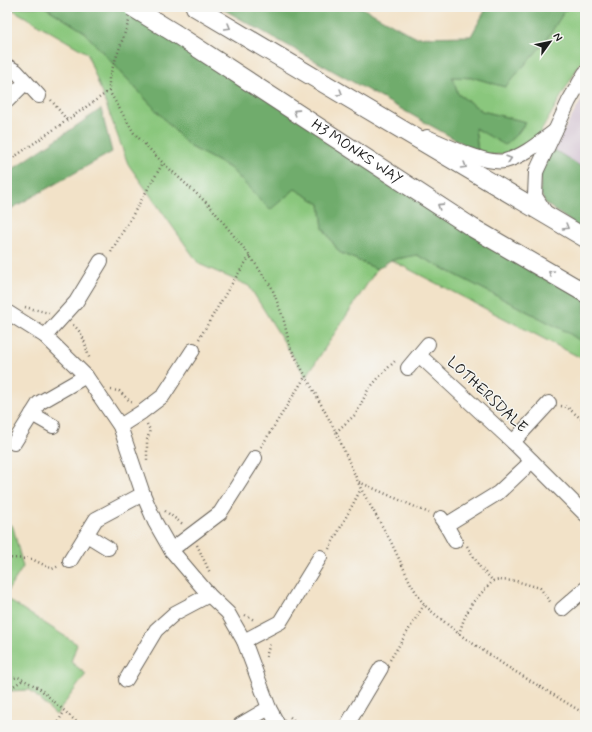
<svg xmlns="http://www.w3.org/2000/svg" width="592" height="732" font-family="Mynerve,sans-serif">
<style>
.industrial{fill:#cfbdcf}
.green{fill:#8ac77d;stroke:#53724c}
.forest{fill:#6fac6c;stroke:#466444}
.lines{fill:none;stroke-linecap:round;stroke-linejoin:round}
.minor-casing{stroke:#676158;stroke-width:16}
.major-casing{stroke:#676158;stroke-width:20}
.path{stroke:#676158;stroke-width:2.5;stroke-dasharray:1 3;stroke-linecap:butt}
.minor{stroke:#fff;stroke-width:14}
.major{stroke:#fff;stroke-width:18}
.major-bridge-casing{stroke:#676158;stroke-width:20;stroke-linecap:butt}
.major-bridge{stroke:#fff;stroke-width:18}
.oneway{stroke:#999}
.labels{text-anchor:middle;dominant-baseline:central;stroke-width:3;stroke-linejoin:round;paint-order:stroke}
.street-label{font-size:15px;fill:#1c1c1c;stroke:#f6f6f2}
</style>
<rect width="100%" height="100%" fill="#f6f6f2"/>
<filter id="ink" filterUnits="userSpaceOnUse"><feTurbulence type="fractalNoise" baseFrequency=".025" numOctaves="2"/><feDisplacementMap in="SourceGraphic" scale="8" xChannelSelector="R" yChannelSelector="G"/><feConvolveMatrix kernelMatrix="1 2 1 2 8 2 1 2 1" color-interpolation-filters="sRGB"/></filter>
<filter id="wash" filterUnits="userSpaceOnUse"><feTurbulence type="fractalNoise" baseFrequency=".012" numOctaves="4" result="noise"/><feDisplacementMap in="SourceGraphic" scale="16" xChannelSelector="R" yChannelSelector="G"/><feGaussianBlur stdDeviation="0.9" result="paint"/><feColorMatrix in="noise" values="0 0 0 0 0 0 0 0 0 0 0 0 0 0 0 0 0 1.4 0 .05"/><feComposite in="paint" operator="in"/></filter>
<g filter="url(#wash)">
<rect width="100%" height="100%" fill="#f2e2c8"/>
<polygon class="industrial" points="585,94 585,169 553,149"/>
<g class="green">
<polygon points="8,7 45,7 83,31 189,146 230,168 270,209 295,189 320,204 323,228 339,252 377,269 306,377 249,286 199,264 128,164 87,53"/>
<polygon points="567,7 585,7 585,55 540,133 528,145 514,152 494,155 478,152 475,127 526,122 482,111 458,94 452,77 475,78 505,87 545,42"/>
<polygon points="417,255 567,332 585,344 585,360 391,260"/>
<polygon points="7,522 13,527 23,567 7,592"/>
<polygon points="7,599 77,644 71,662 86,674 56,715 30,690 7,691"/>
</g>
<g class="forest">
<polygon points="45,7 130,7 585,293 585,344 567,332 417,255 391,260 377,269 339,252 323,228 320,204 295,189 270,210 230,168 189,146 83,31"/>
<polygon points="219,7 361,7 415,37 471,36 487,7 567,7 545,42 505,87 475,78 452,77 458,94 482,111 526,122 518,133 505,145 475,128 478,152"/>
<polygon points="101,109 112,152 7,211 7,173"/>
<polygon points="553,149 585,169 585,232 546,204 540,193 541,165"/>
</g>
</g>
<g filter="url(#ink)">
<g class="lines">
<defs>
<g id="minor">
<polyline points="7,66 16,71 39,96"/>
<polyline points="7,101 26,82"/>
<path d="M 427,137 C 446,145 486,165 505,161 C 524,156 540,142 555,131"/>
<polyline points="547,215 535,196 536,172 569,101 585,73"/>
<polyline points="7,312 45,336 86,376 120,426 143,494 155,522 171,550 209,595 228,613 244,641 269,708 278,725"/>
<polyline points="45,336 76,302 101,261"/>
<polyline points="419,355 513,442 585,514"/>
<polyline points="408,368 428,344"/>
<polyline points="32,414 53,426"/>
<polyline points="120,426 142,412 163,396 193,350"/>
<polyline points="513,442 549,403"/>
<polyline points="14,443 39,403 86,376"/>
<polyline points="441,518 446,525 498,493 532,461"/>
<polyline points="446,525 455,541"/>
<polyline points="87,535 108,548"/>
<polyline points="171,550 220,513 255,458"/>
<polyline points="70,561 96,519 143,494"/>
<polyline points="562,609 585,589"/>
<polyline points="244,641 280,622 320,557"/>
<polyline points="126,680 156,630 175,613 209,595"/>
<polyline points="240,725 269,708"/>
<polyline points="347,725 381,668"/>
</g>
<g id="major">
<polyline points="195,7 585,238"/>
<path id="s1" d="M 176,34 L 473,228 L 585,293"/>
</g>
</defs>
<use href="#minor" class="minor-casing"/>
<use href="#major" class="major-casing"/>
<g class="path">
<polyline points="109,91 134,133 163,163 210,206 250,256 272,288 283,317 290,347 336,432 361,489 390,540 411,584 424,605 459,634 506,666 585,714"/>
<polyline points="51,100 67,120"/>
<polyline points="7,162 109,91 109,78 129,21"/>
<polyline points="111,252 163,163"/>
<polyline points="25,307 49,313"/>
<path d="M 73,325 C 85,334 85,347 90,360"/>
<polyline points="199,339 229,288 250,256"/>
<polyline points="111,390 119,391 132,403"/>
<polyline points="561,406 567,407 585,422"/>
<polyline points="147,424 150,430 147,440 147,462"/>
<polyline points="336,432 356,414 368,390 381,375 396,360"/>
<polyline points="261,447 305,377"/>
<polyline points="359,482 429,513"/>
<polyline points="165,511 184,525"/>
<polyline points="197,545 210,573"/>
<polyline points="467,546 480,567 493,581"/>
<polyline points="329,549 361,489"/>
<polyline points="7,558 32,559 52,569 59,566"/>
<polyline points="245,615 254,620"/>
<polyline points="459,634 464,619 472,603 493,581 499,580 516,581 540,588 551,603"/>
<polyline points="266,657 270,643"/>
<polyline points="390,660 424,605"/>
<polyline points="7,680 18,677 39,688 80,725"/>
<polyline points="7,695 12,687 23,680"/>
<polyline points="290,717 300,725"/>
<polyline points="56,725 64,712"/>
</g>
<use href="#minor" class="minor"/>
<use href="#major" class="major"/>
<defs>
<polyline id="major-bridge" points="132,7 176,34"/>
</defs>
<use href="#major-bridge" class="major-bridge-casing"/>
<use href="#major-bridge" class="major-bridge"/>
</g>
<defs><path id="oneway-chevron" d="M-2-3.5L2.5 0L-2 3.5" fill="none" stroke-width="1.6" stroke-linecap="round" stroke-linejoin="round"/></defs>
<g class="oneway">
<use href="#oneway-chevron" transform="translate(228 27) rotate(30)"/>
<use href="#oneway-chevron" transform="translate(340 93) rotate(31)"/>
<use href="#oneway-chevron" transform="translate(296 112) rotate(-147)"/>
<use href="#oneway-chevron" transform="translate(509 159) rotate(-17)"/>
<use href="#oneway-chevron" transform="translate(464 166) rotate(31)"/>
<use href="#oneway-chevron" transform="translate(440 206) rotate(-147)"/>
<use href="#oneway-chevron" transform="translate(566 227) rotate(31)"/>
<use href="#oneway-chevron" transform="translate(551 273) rotate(-150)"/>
</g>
</g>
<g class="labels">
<g class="street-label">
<text stroke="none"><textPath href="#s1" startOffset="216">H3 MONKS WAY</textPath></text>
<text transform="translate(487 395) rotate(43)">LOTHERSDALE</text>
</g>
</g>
<rect width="592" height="732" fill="none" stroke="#f6f6f2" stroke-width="24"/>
<g transform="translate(550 42) rotate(57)" stroke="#f6f6f2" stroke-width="3" paint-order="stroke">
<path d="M0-3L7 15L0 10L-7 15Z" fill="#1c1c1c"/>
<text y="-6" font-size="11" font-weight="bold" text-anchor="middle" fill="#1c1c1c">N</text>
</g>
</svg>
